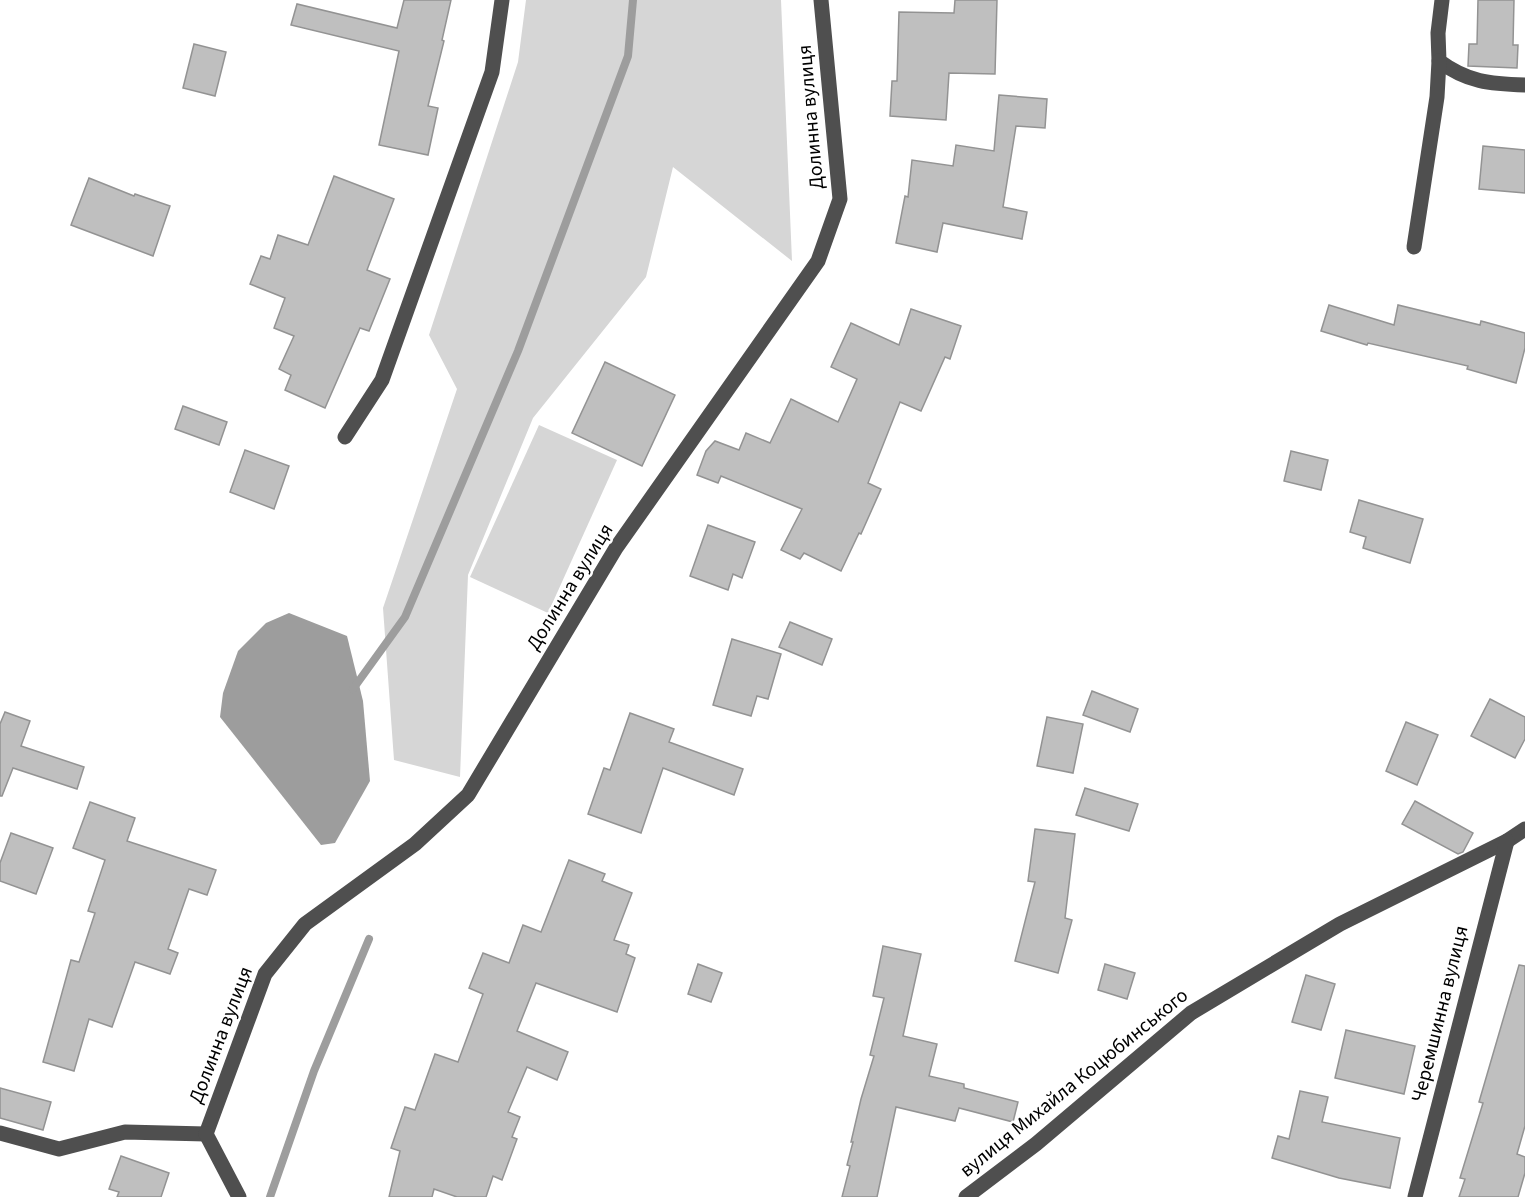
<svg xmlns="http://www.w3.org/2000/svg" width="1525" height="1197" font-family="'Source Sans 3',sans-serif">
<style>
.green{fill:#d6d6d6}
.water{fill:#9d9d9d}
.lines{fill:none;stroke-linecap:round;stroke-linejoin:round}
.stream{stroke:#9d9d9d;stroke-width:8}
.building{fill:#bfbfbf;stroke:#939393;stroke-width:1.5}
.minor{stroke:#4f4f4f;stroke-width:15}
.labels{text-anchor:middle;dominant-baseline:central;stroke-width:5;stroke-linejoin:round;paint-order:stroke}
.street-label{font-size:20px;fill:#000;stroke:#fff}
</style>
<rect width="100%" height="100%" fill="#fff"/>
<g class="green">
<polygon points="526,0 781,0 792,261 673,167 646,277 533,418 468,575 460,777 394,760 383,608 457,389 429,335 518,62"/>
<polygon points="539,425 617,460 548,613 470,577"/>
</g>
<polygon class="water" points="289,613 347,636 363,701 370,781 335,843 321,845 220,717 223,693 238,651 266,623"/>
<g class="lines">
<g class="stream">
<polyline points="353,689 405,617 518,351 628,56 633,0"/>
<polyline points="270,1197 314,1071 369,939"/>
</g>
</g>
<g class="building">
<polygon points="404,0 451,0 442,40 444,41 428,106 438,108 428,155 379,145 399,51 291,25 297,4 397,28"/>
<polygon points="955,0 997,0 995,74 949,73 946,120 890,116 892,81 897,81 899,12 954,13"/>
<polygon points="1478,0 1514,0 1513,45 1518,45 1517,68 1468,66 1469,44 1477,44"/>
<polygon points="194,44 226,52 215,96 183,88"/>
<polygon points="999,95 1047,99 1045,128 1016,126 1003,207 1027,212 1022,239 943,223 937,252 896,243 905,196 908,197 912,160 953,166 956,145 994,151"/>
<polygon points="1483,146 1525,150 1525,193 1479,189"/>
<polygon points="334,176 394,199 367,270 390,279 369,331 360,328 325,408 285,390 291,375 279,369 294,336 274,328 285,298 250,284 261,256 270,259 278,235 308,245"/>
<polygon points="89,178 134,196 135,194 170,206 153,256 71,225"/>
<polygon points="1329,305 1394,325 1398,305 1480,325 1481,321 1525,333 1525,348 1516,383 1467,369 1468,366 1368,343 1367,345 1321,331"/>
<polygon points="911,309 961,326 950,359 945,357 921,411 900,402 868,483 881,489 861,534 859,533 841,571 804,553 800,559 781,550 802,509 721,476 718,483 697,475 706,451 715,441 739,450 746,433 770,443 791,399 838,422 857,379 831,367 851,323 899,345"/>
<polygon points="605,362 675,395 642,466 572,433"/>
<polygon points="183,406 227,422 219,445 175,429"/>
<polygon points="245,450 289,466 274,509 230,492"/>
<polygon points="1291,451 1328,460 1321,490 1284,481"/>
<polygon points="1359,500 1423,519 1410,563 1363,548 1366,537 1350,532"/>
<polygon points="708,525 755,542 742,578 733,574 728,590 690,576"/>
<polygon points="790,622 832,639 822,665 779,647"/>
<polygon points="732,639 781,654 768,699 757,696 751,716 713,705"/>
<polygon points="1092,691 1138,709 1130,732 1083,715"/>
<polygon points="1490,699 1525,717 1525,739 1515,758 1471,736"/>
<polygon points="5,712 30,721 21,746 84,767 77,789 13,768 2,796 0,796 0,724"/>
<polygon points="630,713 674,729 669,742 743,769 734,795 663,768 641,833 588,814 604,768 610,770"/>
<polygon points="1047,717 1083,724 1073,773 1037,766"/>
<polygon points="1406,722 1438,735 1417,785 1386,771"/>
<polygon points="1085,788 1138,804 1129,831 1076,815"/>
<polygon points="1415,801 1473,833 1463,852 1458,854 1402,824"/>
<polygon points="90,802 135,818 127,841 216,870 207,895 189,889 168,949 178,953 170,974 135,962 112,1027 89,1019 74,1071 43,1062 71,960 79,962 95,913 88,911 105,860 73,848"/>
<polygon points="1035,829 1075,834 1065,918 1072,920 1058,973 1015,961 1035,882 1028,881"/>
<polygon points="11,833 53,848 36,894 0,881 0,863"/>
<polygon points="569,860 605,874 602,881 632,893 614,940 629,945 626,954 635,958 617,1012 536,983 517,1031 568,1052 557,1080 527,1067 508,1112 520,1117 512,1137 517,1139 502,1180 493,1176 486,1197 457,1197 434,1189 432,1197 389,1197 400,1151 391,1148 405,1107 415,1110 435,1054 458,1062 483,994 469,988 483,953 509,963 523,925 541,932"/>
<polygon points="883,946 921,954 903,1036 937,1044 929,1076 964,1084 964,1088 1018,1102 1013,1122 959,1108 955,1121 896,1107 877,1197 842,1197 850,1166 847,1165 853,1142 851,1142 861,1099 874,1056 870,1055 884,998 873,996"/>
<polygon points="698,964 722,973 711,1002 688,994"/>
<polygon points="1105,964 1135,973 1127,999 1098,990"/>
<polygon points="1519,965 1525,966 1525,1126 1517,1154 1525,1157 1525,1173 1518,1197 1459,1197 1465,1179 1460,1178 1483,1103 1479,1102"/>
<polygon points="1306,975 1335,984 1321,1030 1292,1022"/>
<polygon points="1346,1030 1415,1046 1404,1094 1335,1078"/>
<polygon points="0,1088 51,1102 43,1130 0,1118"/>
<polygon points="1300,1091 1328,1097 1322,1122 1400,1138 1390,1188 1339,1178 1272,1158 1278,1136 1289,1139"/>
<polygon points="121,1156 169,1173 161,1197 117,1197 119,1192 109,1189"/>
</g>
<g class="lines">
<g class="minor">
<path d="M 1442,0 L 1438,33 L 1439,61 C 1467,82 1490,84 1525,85"/>
<polyline points="1414,247 1437,97 1439,61"/>
<polyline points="345,437 382,380 492,72 502,0"/>
<polyline points="0,1133 59,1149 125,1132 206,1134"/>
<polyline points="206,1134 265,974 305,924 415,844 468,795 616,548 818,261 840,199 821,0"/>
<polyline points="206,1134 239,1197"/>
<polyline points="966,1197 1036,1144 1191,1013 1340,924 1507,841 1525,829"/>
<polyline points="1415,1197 1507,841"/>
</g>
</g>
<g class="labels">
<g class="street-label">
<text transform="translate(811 117) rotate(-95)">Долинна вулиця</text>
<text transform="translate(570 587) rotate(-58)">Долинна вулиця</text>
<text transform="translate(1440 1014) rotate(-76)">Черемшинна вулиця</text>
<text transform="translate(221 1035) rotate(-69)">Долинна вулиця</text>
<text transform="translate(1074 1083) rotate(-39)">вулиця Михайла Коцюбинського</text>
</g>
</g>
</svg>
